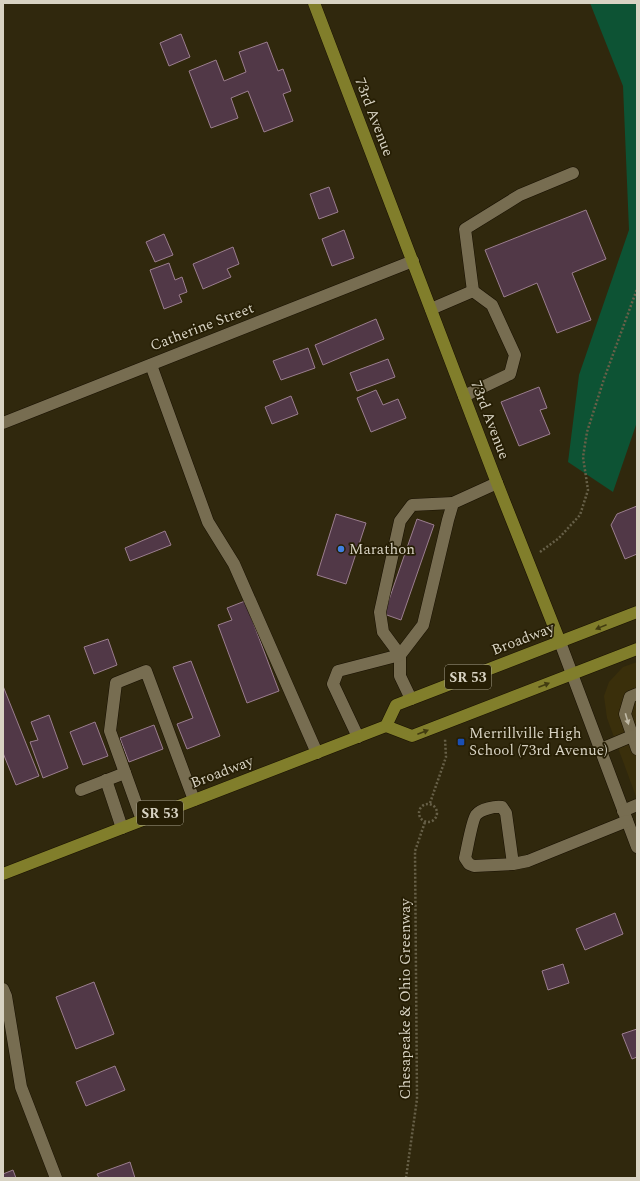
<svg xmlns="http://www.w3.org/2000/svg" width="640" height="1181" font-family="Spectral,serif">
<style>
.built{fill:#3a2f0b}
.green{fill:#0d5334}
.building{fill:#513847;stroke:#9b7e8f}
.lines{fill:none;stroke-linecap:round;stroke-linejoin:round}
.minor-casing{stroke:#181000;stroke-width:13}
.major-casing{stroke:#181000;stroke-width:13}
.path{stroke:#676048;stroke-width:2.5;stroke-dasharray:2 2;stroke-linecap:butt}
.minor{stroke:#776d51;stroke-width:12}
.major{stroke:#817e2b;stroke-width:12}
.oneway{fill:#413b10}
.oneway2{fill:#c0baa6}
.shop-dot{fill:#3f7fe0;stroke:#261e04;stroke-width:1.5}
.transit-dot{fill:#1a4fb4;stroke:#261e04;stroke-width:1.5}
.labels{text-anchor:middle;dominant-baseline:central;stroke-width:3.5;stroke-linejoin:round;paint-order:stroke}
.shield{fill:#261e04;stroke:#a39d8a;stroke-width:1}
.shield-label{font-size:14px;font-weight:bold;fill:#d8d3c3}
.street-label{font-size:15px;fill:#d8d3c3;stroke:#261e04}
.poi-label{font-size:15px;fill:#d8d3c3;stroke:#261e04;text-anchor:start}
</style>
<rect width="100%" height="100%" fill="#30280d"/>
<polygon class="built" points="637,662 637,799 607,718 604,696 609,682 623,667"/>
<polygon class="green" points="590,3 637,3 637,422 613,492 568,462 579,375 629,230 623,86"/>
<g class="building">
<polygon points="181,34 190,57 169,66 160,43"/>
<polygon points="267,42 278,71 283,69 291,91 283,94 293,121 264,132 248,91 231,98 238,118 211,128 189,71 216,60 224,81 246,72 239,52"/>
<polygon points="329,187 338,212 319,219 310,194"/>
<polygon points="586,210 606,259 572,273 591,320 557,333 537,283 504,297 485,250"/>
<polygon points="344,230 354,258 332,266 322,239"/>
<polygon points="164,234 173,255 155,262 146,242"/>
<polygon points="233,247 239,264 227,269 231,277 203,289 193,264"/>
<polygon points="169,263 175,280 182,277 187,292 179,295 182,302 164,309 150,270"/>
<polygon points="376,319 384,339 323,365 315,345"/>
<polygon points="308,348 315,368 281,380 273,361"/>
<polygon points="388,359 395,377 357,391 350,373"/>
<polygon points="539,387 547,408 540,410 550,434 519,446 501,402"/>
<polygon points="376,390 383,405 398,399 406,418 371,432 357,398"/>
<polygon points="291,396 298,414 272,424 265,407"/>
<polygon points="637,506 637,554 625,559 611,525 617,514"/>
<polygon points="336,514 366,523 346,584 317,575"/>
<polygon points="417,519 434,525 401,620 384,614"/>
<polygon points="165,531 171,545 130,561 125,548"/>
<polygon points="245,601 279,691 247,703 218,625 232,620 227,608"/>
<polygon points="108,639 117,665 94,674 84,647"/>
<polygon points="191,661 220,736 187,749 177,724 193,718 173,667"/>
<polygon points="3,686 39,776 16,785 3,753"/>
<polygon points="49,715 68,768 43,778 30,742 38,740 31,722"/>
<polygon points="95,722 108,756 83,765 70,732"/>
<polygon points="154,725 163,749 129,762 120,738"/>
<polygon points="615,913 623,934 585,950 576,929"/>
<polygon points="563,964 569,983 548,990 542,971"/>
<polygon points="94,982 114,1034 76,1049 56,997"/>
<polygon points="637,1029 637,1057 632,1059 622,1034"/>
<polygon points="115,1066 125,1090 86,1106 76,1082"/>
<polygon points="130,1162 135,1178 99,1178 97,1174"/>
<polygon points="13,1170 16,1178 3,1178 3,1174"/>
</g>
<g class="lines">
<defs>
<g id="minor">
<polyline points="473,291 465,229 520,195 573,173"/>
<polyline points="431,309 473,291 492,305 515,355 510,374 464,396"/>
<polyline points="151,365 208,522 234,564 317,753"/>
<polyline points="3,423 413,261"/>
<polyline points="560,642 637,847"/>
<polyline points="637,694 630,697 625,714 637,749"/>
<polyline points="411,699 400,676 400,655 423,625 448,520 453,503 497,483"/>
<polyline points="358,737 333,684 338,671 400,655 383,632 380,612 400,521 412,505 453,503"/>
<polyline points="601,749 632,736"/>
<polyline points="106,780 122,828"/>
<polyline points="81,790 125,773"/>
<polyline points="623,811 637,805"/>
<polyline points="142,820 110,731 116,683 146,671 194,800"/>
<path d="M 513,864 L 506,813 L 502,807 C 495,806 481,809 476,815 C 472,820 467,850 465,858 L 469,864 L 474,866 L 513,864 L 528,861 L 627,821"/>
<polyline points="3,989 6,996 21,1087 56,1178"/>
</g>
<g id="major">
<polyline points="314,3 497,483 560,642"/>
<polyline points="386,726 412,736 637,649"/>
<polyline points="3,874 386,726 396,705 637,612"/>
</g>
</defs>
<use href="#minor" class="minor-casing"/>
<use href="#major" class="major-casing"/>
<g class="path">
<polyline points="540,552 559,538 580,515 588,490 583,457 587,432 604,379 637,289"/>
<polyline points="430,803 446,757 445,739"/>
<circle cx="428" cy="813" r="9"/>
<polyline points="406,1178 417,1099 415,851 425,822"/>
</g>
<use href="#minor" class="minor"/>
<use href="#major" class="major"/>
</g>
<defs><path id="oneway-solid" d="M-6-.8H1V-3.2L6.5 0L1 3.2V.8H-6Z"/></defs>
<g class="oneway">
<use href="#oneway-solid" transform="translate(601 627) rotate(158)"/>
<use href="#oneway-solid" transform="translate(544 685) rotate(-21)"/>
<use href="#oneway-solid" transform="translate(423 732) rotate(-21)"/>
</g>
<use class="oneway2" href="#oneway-solid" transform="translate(627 719) rotate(74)"/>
<circle class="shop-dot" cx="341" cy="549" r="4"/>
<rect class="transit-dot" x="457" y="738" width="8" height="8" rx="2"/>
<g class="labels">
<g class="shield">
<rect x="445" y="665" width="46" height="24" rx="3"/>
<rect x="137" y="801" width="46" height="24" rx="3"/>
</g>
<g class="shield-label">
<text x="468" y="677">SR 53</text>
<text x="160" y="813">SR 53</text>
</g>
<g class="street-label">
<text transform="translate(374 117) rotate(69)">73rd Avenue</text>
<text transform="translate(202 327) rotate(-21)">Catherine Street</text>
<text transform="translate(490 420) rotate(69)">73rd Avenue</text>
<text transform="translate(523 639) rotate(-21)">Broadway</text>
<text transform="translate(222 772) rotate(-21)">Broadway</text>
<text transform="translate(405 999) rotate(-90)">Chesapeake &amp; Ohio Greenway</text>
</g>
<g class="poi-label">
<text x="349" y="549">Marathon</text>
<text x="469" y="733">Merrillville High<tspan x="469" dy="17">School (73rd Avenue)</tspan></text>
</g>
</g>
<rect width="640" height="1181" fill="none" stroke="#d8d3c3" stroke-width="8"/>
</svg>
